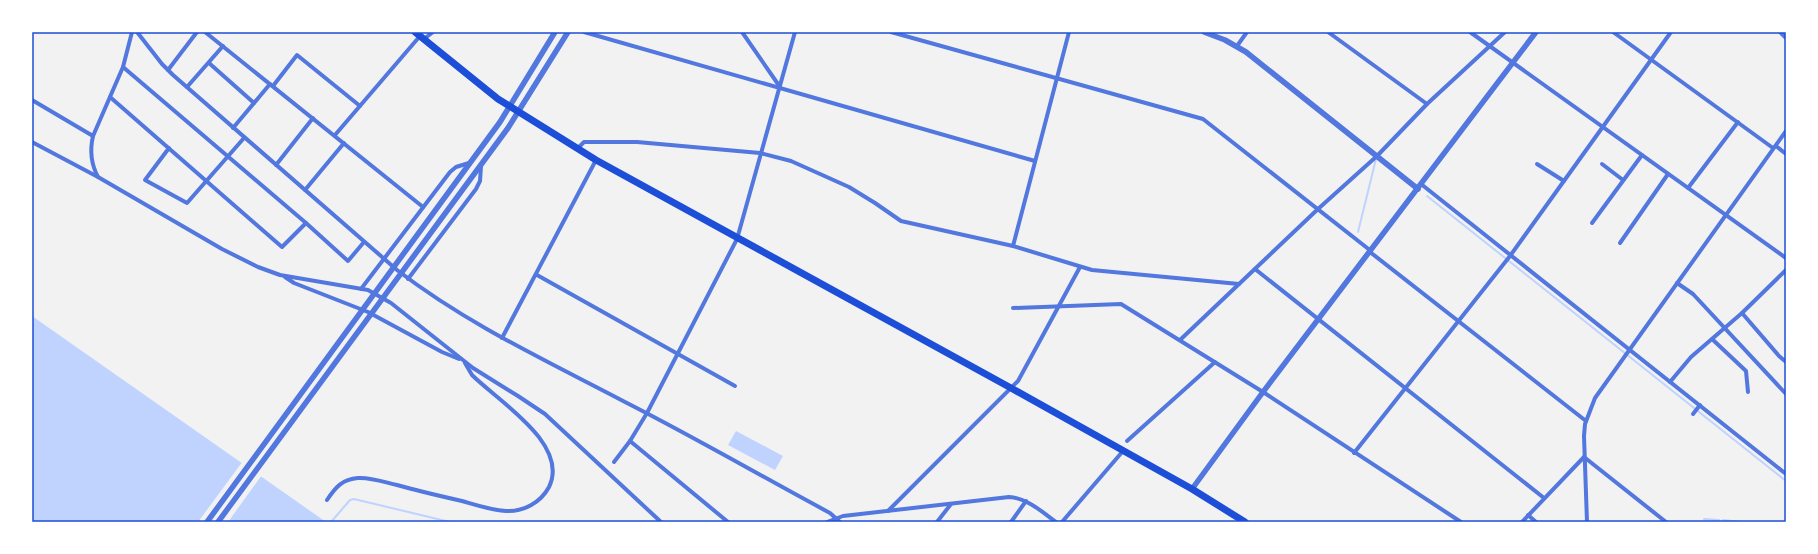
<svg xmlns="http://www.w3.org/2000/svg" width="1818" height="554" font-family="'Crimson Pro',serif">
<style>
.water{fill:#bfd3fe}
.pier{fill:#f2f2f2}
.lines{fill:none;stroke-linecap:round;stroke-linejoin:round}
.stream{stroke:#bfd3fe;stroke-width:2}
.minor{stroke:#5277de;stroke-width:4}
.tertiary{stroke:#5277de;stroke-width:5.5}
.primary{stroke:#1d4ed8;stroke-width:7}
.neatline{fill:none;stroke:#1d4ed8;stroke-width:1.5}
</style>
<rect width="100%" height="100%" fill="#f2f2f2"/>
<g class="water">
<polygon points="32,316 326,522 32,522"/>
<polygon points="736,431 783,456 775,470 728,445"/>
</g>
<polygon class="pier" points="243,461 262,475 228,522 198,522"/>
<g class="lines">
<g class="stream">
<polyline points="1427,196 1786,481"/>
<polyline points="1358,232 1376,159"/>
<polyline points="1704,519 1719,520"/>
<polyline points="1723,520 1742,522"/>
<polyline points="331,522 350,500 354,499 450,522"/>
</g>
<g class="minor">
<path d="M 137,32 L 162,64 L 173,75 L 397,270 C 467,324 547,361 625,402 C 694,437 761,476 830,513 L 840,522"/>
<polyline points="205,32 423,207"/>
<polyline points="584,32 1035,161"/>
<polyline points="742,32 780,87"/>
<polyline points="891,32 1203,119 1371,251"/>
<polyline points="1328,32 1427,104"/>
<polyline points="1470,32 1786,258"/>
<polyline points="1613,32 1773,148"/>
<polyline points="424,39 433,32"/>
<polyline points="1237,46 1247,32"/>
<polyline points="209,63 254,103"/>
<polyline points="123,67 306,223"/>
<polyline points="168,70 197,32"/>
<polyline points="273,86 297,55 360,106"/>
<polyline points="187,87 223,46"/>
<polyline points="110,97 282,247 306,223 348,261 364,242"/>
<polyline points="32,100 93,136"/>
<polyline points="233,128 270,84"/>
<polyline points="335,135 420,36"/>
<polyline points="32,142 98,177 222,249 258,267 280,275 368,290 391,303 473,368 518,396 545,414 661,522"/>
<polyline points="1776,146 1786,154"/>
<polyline points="169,148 145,180 187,203 244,138"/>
<polyline points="577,149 584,142 637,142 760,153 791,161 849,187 875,203 901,221 1013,246 1092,270 1239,284"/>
<polyline points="1537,164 1564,181"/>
<polyline points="1602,164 1623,180"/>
<polyline points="276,165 313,118"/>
<path d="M 98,177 C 91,164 90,149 93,136 L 123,67 L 132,32"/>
<polyline points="1421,184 1786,474"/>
<polyline points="1688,188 1738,122"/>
<polyline points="305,190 344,143"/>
<polyline points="1592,223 1642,155"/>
<polyline points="1620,243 1668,174"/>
<polyline points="1013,246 1069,32"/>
<polyline points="1370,252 1586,421"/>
<polyline points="1255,269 1544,498"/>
<polyline points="537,275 735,386"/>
<polyline points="285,277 294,283 368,312 442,352 459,359"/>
<polyline points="408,279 476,189 480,181 481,166"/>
<polyline points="1677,283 1693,294 1786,394"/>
<polyline points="361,289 450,172 456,167 469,163"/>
<polyline points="1013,308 1121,304 1263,392 1461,522"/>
<polyline points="1742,313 1779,356 1786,362"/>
<polyline points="502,338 596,160"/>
<polyline points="1712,339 1746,371 1748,392"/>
<polyline points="1180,340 1318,209 1377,156 1427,104 1505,32"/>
<polyline points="1670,382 1691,357 1742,313 1786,270"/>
<polyline points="1693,414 1700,405"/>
<polyline points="630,441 728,522"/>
<polyline points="1127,441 1215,362"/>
<polyline points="1354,453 1510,256 1671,32"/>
<polyline points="614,462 630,441 647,413 737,239 795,32"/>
<path d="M 327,500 C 335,488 342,479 358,478 C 370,477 384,482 397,485 C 418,491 440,496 462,501 C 476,505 491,510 506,511 C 524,512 541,502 549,487 C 570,444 498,401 472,375 L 465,363"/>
<polyline points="888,511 1018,381 1080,267"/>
<polyline points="1528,515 1536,522"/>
<path d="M 827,522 L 843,516 L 1009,497 C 1027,498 1041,511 1056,522"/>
<polyline points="937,522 951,504"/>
<polyline points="1011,522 1026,501"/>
<polyline points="1062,522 1123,451"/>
<polyline points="1522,522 1584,457 1666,522"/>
<polyline points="1587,522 1584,436 1585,424 1595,398 1786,131"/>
</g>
<g class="tertiary">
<polyline points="1204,32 1225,40 1246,52 1418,189"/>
<polyline points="1781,32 1786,37"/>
<polyline points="1192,489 1263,392 1536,32"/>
<polyline points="207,522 500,122 555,32"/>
<polyline points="218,522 508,128 568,32"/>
</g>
<polyline class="primary" points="415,32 498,99 596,160 1011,388 1192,489 1245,522"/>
</g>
<rect width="1818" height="554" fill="none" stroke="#ffffff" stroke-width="66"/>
<rect x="33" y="33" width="1752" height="488" class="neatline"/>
</svg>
